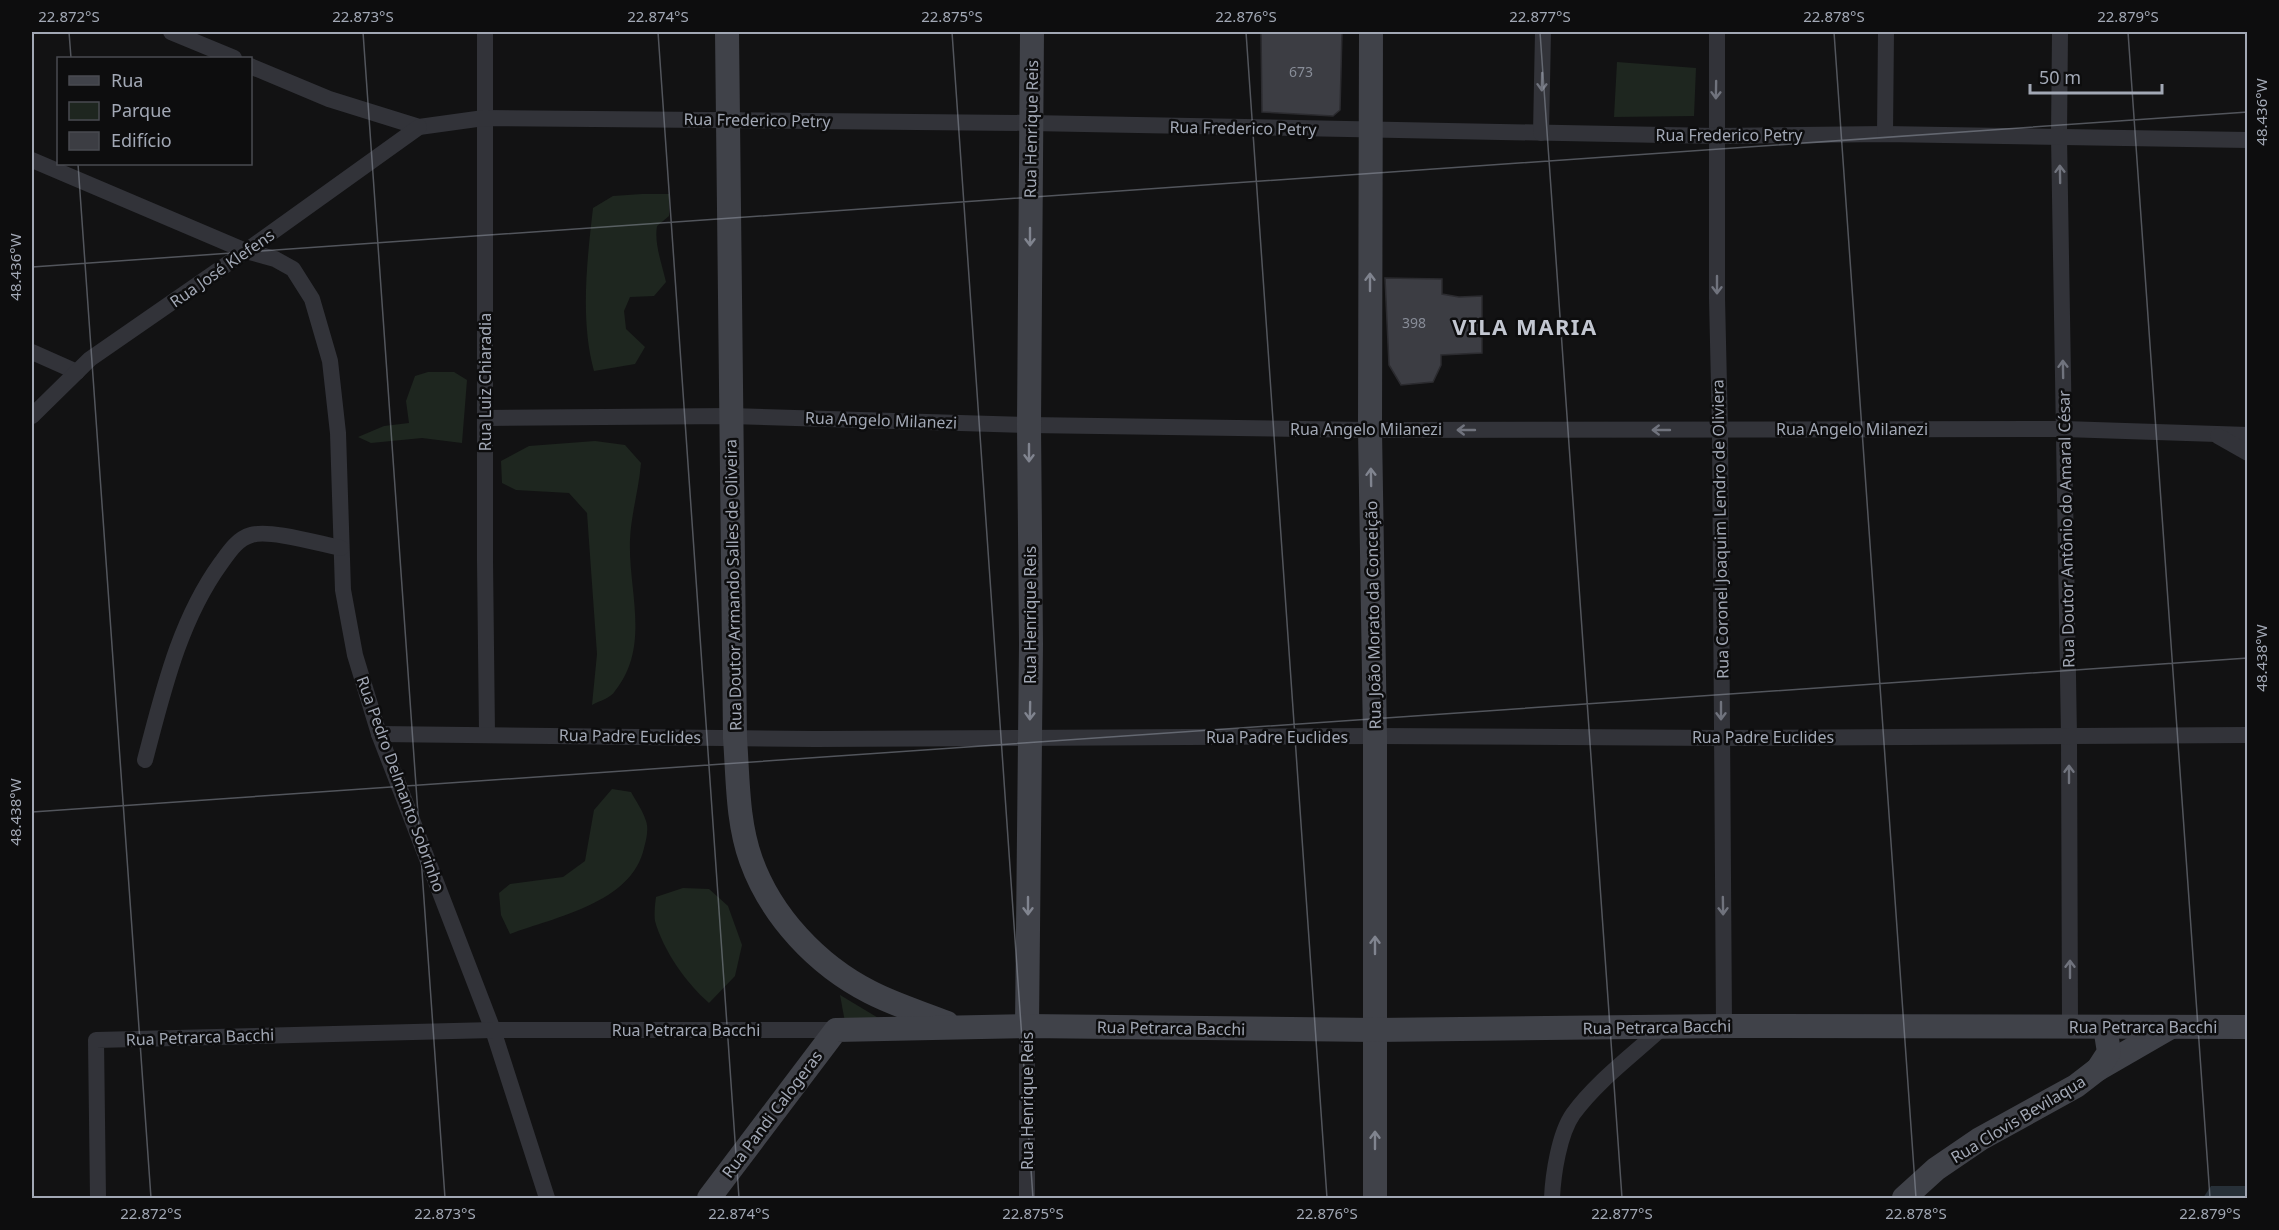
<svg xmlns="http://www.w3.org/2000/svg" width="2279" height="1230" font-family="'Noto Sans',sans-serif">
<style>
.green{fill:#1e261f}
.water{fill:#273038}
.building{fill:#3c3d43;stroke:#2b2b2f;stroke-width:1.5}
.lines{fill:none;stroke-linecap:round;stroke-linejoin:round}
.street{stroke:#323339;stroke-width:16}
.secondary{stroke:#404249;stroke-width:24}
.oneway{stroke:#70737d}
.oneway2{stroke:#80848f}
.ticks{fill:none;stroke:#a2a8b5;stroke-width:1.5;stroke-opacity:0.45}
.labels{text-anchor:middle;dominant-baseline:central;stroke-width:5;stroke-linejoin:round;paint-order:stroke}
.number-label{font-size:14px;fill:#888d98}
.street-label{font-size:16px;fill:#a2a8b5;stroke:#0d0d0e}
.district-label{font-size:22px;font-weight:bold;letter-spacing:1.5px;fill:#c3c7d1;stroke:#0d0d0e}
.neatline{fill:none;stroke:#a2a8b5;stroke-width:2}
.ticks-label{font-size:15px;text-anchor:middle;fill:#a2a8b5}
</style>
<rect width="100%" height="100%" fill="#121213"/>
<g class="green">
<polygon points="1617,62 1696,68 1694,116 1614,117"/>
<path d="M 642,194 L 669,194 L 669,216 L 657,226 C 654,244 662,264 666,282 L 654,296 L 630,297 L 624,311 L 626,329 L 645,347 L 635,364 L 594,371 C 580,320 587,261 593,208 L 613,196 Z"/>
<polygon points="428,372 454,372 467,380 462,443 422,438 371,443 358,437 384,426 409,423 406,401 415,376"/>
<path d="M 595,441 L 625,445 L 641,463 C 639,489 631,514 630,540 C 628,591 651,646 615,691 C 611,698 599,701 592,705 L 597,654 L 587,513 L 569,493 L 516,490 L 502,483 L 501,461 L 529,446 Z"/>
<path d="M 612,789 L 631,792 C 636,801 643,811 646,821 C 649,830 646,840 644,848 C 632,903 555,917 510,934 L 501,915 L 499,893 L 510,884 L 563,877 L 585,861 L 594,810 Z"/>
<path d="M 683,888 L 709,889 L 728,906 L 742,945 L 735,976 L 709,1003 C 686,983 663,950 655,921 C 654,914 655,904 656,897 Z"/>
<polygon points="840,995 885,1022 845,1022"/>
</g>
<polygon class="water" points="2211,1186 2247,1186 2247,1198 2203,1198"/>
<g class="building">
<polygon points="1261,32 1342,32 1340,110 1333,116 1262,112"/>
<polygon points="1385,278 1442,279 1442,294 1459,297 1482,296 1482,353 1441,355 1441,365 1433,382 1401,385 1389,365"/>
</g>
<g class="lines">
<g class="street">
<polyline points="171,32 234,58"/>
<polyline points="485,32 485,561 487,733"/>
<polyline points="1717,32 1717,298 1720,430 1724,1026"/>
<polyline points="2060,32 2059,136 2069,736 2070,1027"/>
<polyline points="250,66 329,99 419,127 484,118 1030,123 1716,136 1885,134 2248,140"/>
<polyline points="1541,133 1543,32"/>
<polyline points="1885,134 1886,32"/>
<polyline points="32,160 246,251 275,259 293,269 312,299 330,361 338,433 343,590 355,655 379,734 493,1030 547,1198"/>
<polyline points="32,352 77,372"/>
<polyline points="32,416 90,359 246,251 419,127"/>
<polyline points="485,418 731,416 1029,425 1370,430 2064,429 2248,435"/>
<polyline points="2218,436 2248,453"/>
<polyline points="379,734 815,739 1375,736 1721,738 2248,735"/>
<path d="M 145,760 C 163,692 179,621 221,563 C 229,552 237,539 251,535 C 270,529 320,544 341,548"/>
<polyline points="1027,1026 1027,1198"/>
<polyline points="98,1198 96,1040 493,1030 836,1030"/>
<path d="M 1552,1198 C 1553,1175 1559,1134 1573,1114 C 1597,1081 1633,1055 1663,1027"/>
</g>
<g class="secondary">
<path d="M 727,32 L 735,738 C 738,778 737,821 751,860 C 771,916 817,965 870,992 C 895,1005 922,1013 947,1023"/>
<polyline points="1371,32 1370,430 1375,736 1375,1198"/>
<polyline points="1027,1026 1031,644 1029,425 1032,32"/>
<polyline points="2098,1069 2169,1028"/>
<polyline points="709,1198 836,1030 1027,1026 1375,1030 1724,1026 2248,1027"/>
<polyline points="1904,1198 1936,1169 1980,1139 2076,1086 2098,1069 2109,1052 2105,1027"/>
</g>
</g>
<defs><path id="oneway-shaft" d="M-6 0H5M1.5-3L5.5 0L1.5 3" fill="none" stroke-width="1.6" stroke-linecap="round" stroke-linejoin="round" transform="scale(1.5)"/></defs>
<g class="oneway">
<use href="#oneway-shaft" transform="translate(1542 82) rotate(91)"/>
<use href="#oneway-shaft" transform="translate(1716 90) rotate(91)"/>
<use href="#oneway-shaft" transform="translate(2060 174) rotate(-91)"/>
<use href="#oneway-shaft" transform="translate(1717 285) rotate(90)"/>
<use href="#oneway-shaft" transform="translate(2063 369) rotate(-91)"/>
<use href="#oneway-shaft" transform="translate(1466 430) rotate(180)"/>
<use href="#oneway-shaft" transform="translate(1661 430) rotate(180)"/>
<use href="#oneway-shaft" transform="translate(1721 711) rotate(90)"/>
<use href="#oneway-shaft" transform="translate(2069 774) rotate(-90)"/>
<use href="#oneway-shaft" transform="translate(1723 906) rotate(89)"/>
<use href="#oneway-shaft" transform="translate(2070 969) rotate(-90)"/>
</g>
<g class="oneway2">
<use href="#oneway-shaft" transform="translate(1030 237) rotate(90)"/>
<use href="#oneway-shaft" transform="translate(1370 282) rotate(-90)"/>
<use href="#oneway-shaft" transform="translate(1029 453) rotate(90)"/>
<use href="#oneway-shaft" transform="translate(1371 477) rotate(-91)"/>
<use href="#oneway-shaft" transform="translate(1030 711) rotate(91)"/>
<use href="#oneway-shaft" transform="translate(1028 906) rotate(90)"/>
<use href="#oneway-shaft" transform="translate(1375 945) rotate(-90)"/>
<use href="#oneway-shaft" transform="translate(1375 1140) rotate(-90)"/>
</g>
<path class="ticks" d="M 69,32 L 71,58M 363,32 L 445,1198M 658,32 L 739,1198M 952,32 L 1033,1198M 1246,32 L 1327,1198M 1540,32 L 1622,1198M 1834,32 L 1916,1198M 2128,32 L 2210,1198M 78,164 L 151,1198M 32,267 L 2248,112M 32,812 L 2248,658"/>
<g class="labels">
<g class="number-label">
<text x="1301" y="71">673</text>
<text x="1414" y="322">398</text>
</g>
<g class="street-label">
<text transform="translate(757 120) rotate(1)">Rua Frederico Petry</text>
<text transform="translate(1243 128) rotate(1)">Rua Frederico Petry</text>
<text transform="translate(1031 129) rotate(-89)">Rua Henrique Reis</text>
<text x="1729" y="135">Rua Frederico Petry</text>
<text transform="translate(222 268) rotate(-35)">Rua José Klefens</text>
<text transform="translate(485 382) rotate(-90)">Rua Luiz Chiaradia</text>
<text transform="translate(881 420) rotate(2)">Rua Angelo Milanezi</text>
<text x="1366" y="429">Rua Angelo Milanezi</text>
<text x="1852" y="429">Rua Angelo Milanezi</text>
<text transform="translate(1720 529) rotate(-91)">Rua Coronel Joaquim Lendro de Oliviera</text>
<text transform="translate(2066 529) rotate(-91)">Rua Doutor Antônio do Amaral César</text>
<text transform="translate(733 585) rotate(-91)">Rua Doutor Armando Salles de Oliveira</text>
<text transform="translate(1030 615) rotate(-90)">Rua Henrique Reis</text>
<text transform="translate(1373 615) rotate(-91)">Rua João Morato da Conceição</text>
<text transform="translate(630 736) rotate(1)">Rua Padre Euclides</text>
<text x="1277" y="737">Rua Padre Euclides</text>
<text x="1763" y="737">Rua Padre Euclides</text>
<text transform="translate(401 784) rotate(70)">Rua Pedro Delmanto Sobrinho</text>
<text transform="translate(1657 1027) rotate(-1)">Rua Petrarca Bacchi</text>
<text x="2143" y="1027">Rua Petrarca Bacchi</text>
<text transform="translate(1171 1028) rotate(1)">Rua Petrarca Bacchi</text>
<text x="686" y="1030">Rua Petrarca Bacchi</text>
<text transform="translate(200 1037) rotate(-2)">Rua Petrarca Bacchi</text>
<text transform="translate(1027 1101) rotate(-90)">Rua Henrique Reis</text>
<text transform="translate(772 1114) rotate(-53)">Rua Pandi Calogeras</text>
<text transform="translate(2018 1119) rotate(-31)">Rua Clovis Bevilaqua</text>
</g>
<g class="district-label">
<text x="1525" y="326">VILA MARIA</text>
</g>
</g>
<rect width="2279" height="1230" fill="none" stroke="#0d0d0e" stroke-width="66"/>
<rect x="57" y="57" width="195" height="108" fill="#0d0d0e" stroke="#494b51" stroke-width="1.5"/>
<rect x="69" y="76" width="30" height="9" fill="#404249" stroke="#494b51" stroke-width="1.5"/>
<text x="111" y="87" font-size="18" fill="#a2a8b5">Rua</text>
<rect x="69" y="102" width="30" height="18" fill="#1e261f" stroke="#494b51" stroke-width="1.5"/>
<text x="111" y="117" font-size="18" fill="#a2a8b5">Parque</text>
<rect x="69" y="132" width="30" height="18" fill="#3c3d43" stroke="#494b51" stroke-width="1.5"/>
<text x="111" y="147" font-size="18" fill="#a2a8b5">Edifício</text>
<path d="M2030 84v9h132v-9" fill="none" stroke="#a2a8b5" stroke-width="3"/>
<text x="2039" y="84" font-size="18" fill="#a2a8b5" stroke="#0d0d0e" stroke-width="4.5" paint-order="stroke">50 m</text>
<rect x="33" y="33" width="2213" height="1164" class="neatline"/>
<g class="ticks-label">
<text x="69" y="22">22.872°S</text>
<text x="363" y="22">22.873°S</text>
<text x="658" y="22">22.874°S</text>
<text x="952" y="22">22.875°S</text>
<text x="1246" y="22">22.876°S</text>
<text x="1540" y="22">22.877°S</text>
<text x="1834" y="22">22.878°S</text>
<text x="2128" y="22">22.879°S</text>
<text transform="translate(2262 112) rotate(-90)" y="5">48.436°W</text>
<text transform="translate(16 267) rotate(-90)" y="5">48.436°W</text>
<text transform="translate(2262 658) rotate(-90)" y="5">48.438°W</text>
<text transform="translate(16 812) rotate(-90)" y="5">48.438°W</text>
<text x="151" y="1219">22.872°S</text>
<text x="445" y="1219">22.873°S</text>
<text x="739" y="1219">22.874°S</text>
<text x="1033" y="1219">22.875°S</text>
<text x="1327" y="1219">22.876°S</text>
<text x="1622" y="1219">22.877°S</text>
<text x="1916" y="1219">22.878°S</text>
<text x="2210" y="1219">22.879°S</text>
</g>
</svg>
